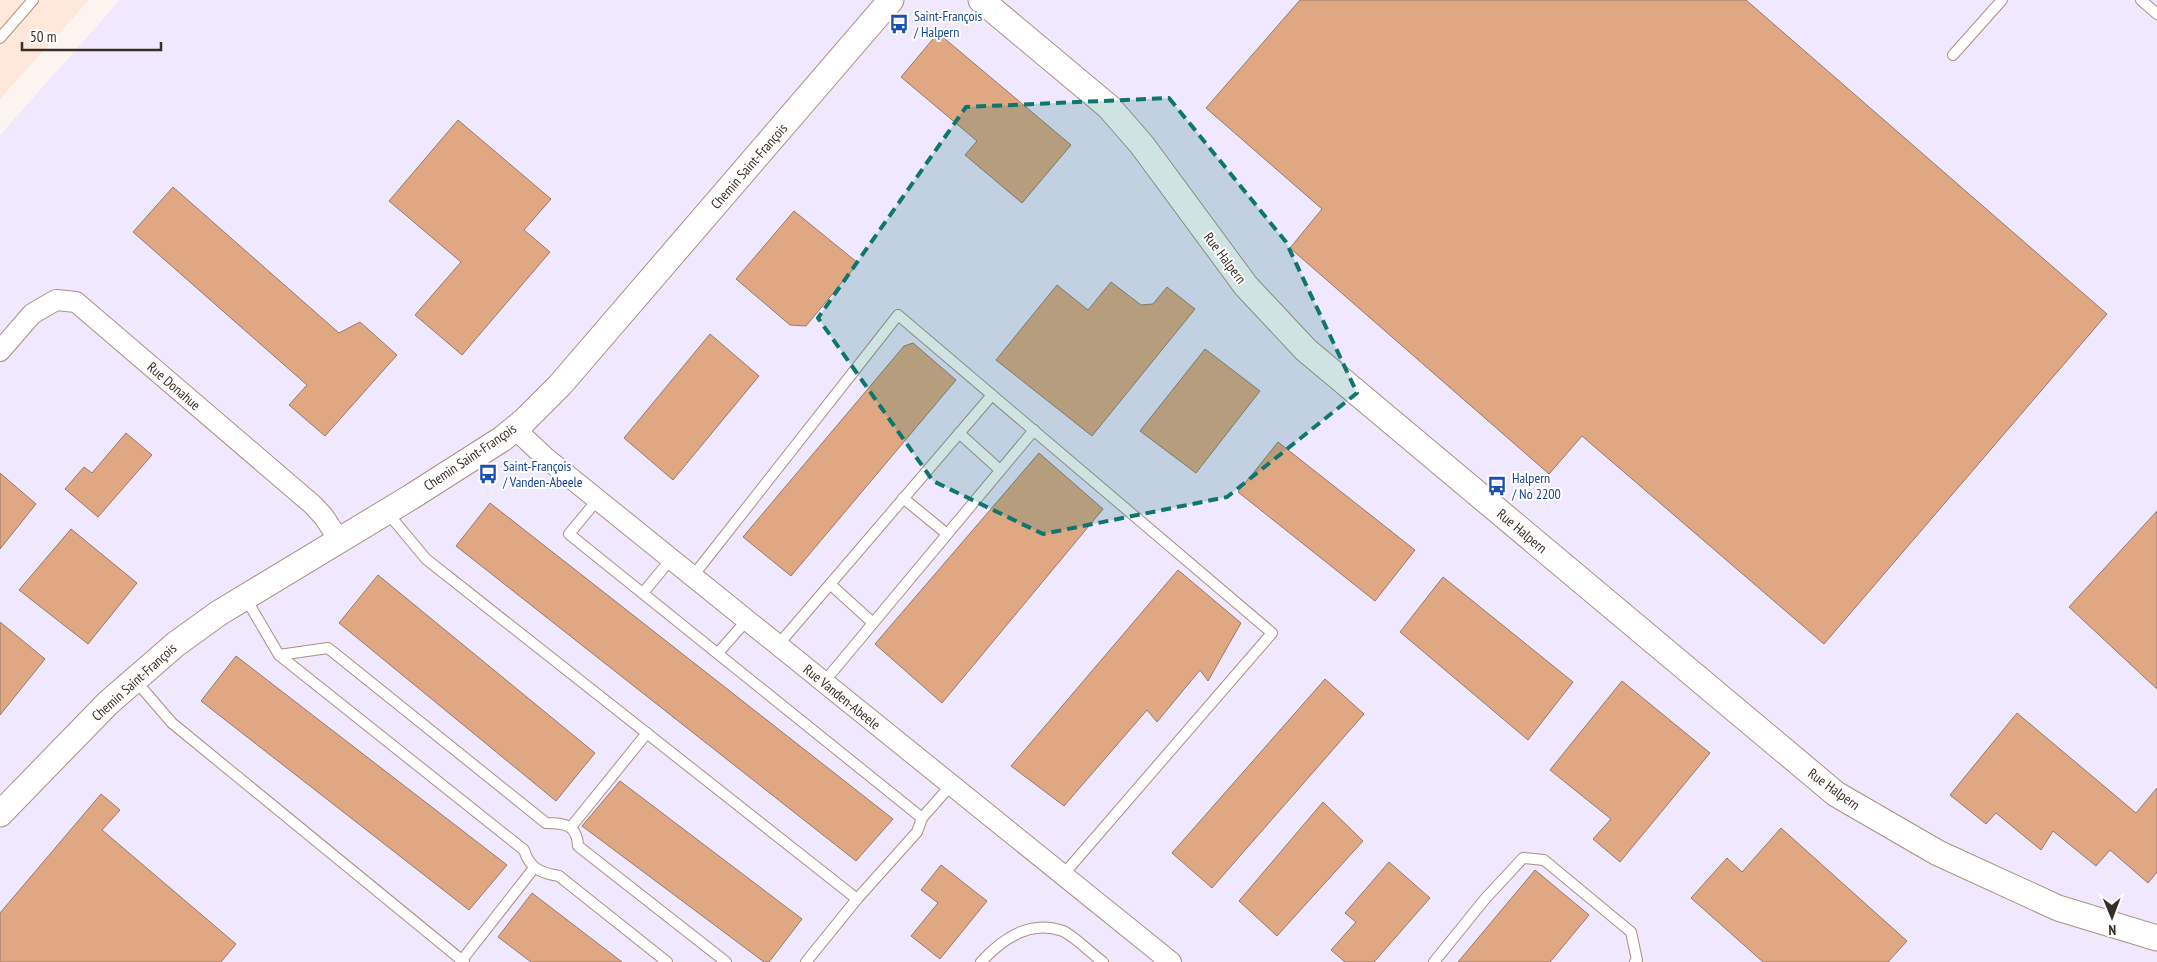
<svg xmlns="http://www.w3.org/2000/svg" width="2157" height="962" font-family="'PT Sans Narrow',sans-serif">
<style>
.industrial{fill:#efe8fe}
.built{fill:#ffe8da}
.building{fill:#e0a783;stroke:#967a69}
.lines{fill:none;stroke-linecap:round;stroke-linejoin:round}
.service-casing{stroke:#ac907e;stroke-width:12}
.minor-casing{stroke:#ac907e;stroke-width:22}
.tertiary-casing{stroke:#ac907e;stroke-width:27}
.service{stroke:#fff;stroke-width:10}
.minor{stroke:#fff;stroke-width:20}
.tertiary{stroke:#fff;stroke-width:25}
.marked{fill:#0f766e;fill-opacity:0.2;stroke:#0f766e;stroke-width:4;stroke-dasharray:10 6;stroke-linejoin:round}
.labels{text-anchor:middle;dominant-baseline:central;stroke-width:4;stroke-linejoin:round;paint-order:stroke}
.transit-label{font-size:14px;fill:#164399;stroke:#fff;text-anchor:start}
.street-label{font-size:14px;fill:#392e26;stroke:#fff}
</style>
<rect width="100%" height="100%" fill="#fbf4f1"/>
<polygon class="industrial" points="120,0 2157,0 2157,962 0,962 0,135"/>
<polygon class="built" points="0,0 89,0 0,99"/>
<g class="building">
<polygon points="1300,0 1746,0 2107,314 1824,644 1582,436 1549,474 1290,248 1322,209 1206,108"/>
<polygon points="938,33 1071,145 1022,203 965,155 977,141 901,77"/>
<polygon points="458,120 551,199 524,230 550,252 462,355 415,315 461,262 389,201"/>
<polygon points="173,187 339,333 360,322 397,355 325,436 289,405 307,385 133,232"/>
<polygon points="794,211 858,263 806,326 790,325 736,279"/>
<polygon points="1111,282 1141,305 1153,304 1167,287 1195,309 1092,436 996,360 1057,285 1088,310"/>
<polygon points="710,334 759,376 673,480 624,438"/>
<polygon points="913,343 956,380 791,576 743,537 904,346"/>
<polygon points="1205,349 1260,391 1196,473 1140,431"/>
<polygon points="126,433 152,455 98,517 65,489 84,467 92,473"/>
<polygon points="1278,442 1415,550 1375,601 1238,492"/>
<polygon points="1039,453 1103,509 942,703 875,644"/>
<polygon points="0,473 36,504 0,549"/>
<polygon points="490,503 893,819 856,861 456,546"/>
<polygon points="2157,511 2157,689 2069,607"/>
<polygon points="71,529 137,583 88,644 19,590"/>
<polygon points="1178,570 1241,623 1208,681 1200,670 1157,722 1147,710 1064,806 1011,766"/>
<polygon points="378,575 595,753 556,801 339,623"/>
<polygon points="1443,577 1573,682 1528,740 1400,632"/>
<polygon points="0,622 45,659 0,715"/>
<polygon points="236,656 507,865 469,910 201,701"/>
<polygon points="1325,679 1364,714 1212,888 1172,853"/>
<polygon points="1622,681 1710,753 1620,862 1593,839 1611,819 1550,770"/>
<polygon points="2017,713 2136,813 2157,788 2157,872 2148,883 2110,850 2096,866 2053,831 2041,850 1996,813 1986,824 1950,795"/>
<polygon points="620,781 802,919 769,962 764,962 582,826"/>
<polygon points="101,794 120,810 102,830 236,944 221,962 0,962 0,913"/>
<polygon points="1323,802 1363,841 1277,936 1239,901"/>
<polygon points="1781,828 1907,941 1888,962 1763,962 1691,898 1727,858 1742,872"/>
<polygon points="1389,862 1430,898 1374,962 1345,962 1331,950 1356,922 1345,913"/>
<polygon points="941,865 987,901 940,959 911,936 938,903 921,890"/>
<polygon points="1535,870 1589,915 1550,962 1458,962"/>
<polygon points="532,893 622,962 531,962 498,937"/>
</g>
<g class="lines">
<defs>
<g id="service">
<polyline points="2141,0 2157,14"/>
<polyline points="0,38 33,0"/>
<polyline points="1953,55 2002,0"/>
<polyline points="959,433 1000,470"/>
<polyline points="903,498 947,534"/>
<polyline points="598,499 569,534 922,818 951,785"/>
<polyline points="386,511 426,559 857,899"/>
<polyline points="693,576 898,315 1272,633 1063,875"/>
<polyline points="830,584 873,623"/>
<polyline points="643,593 671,559"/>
<path d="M 245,597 L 279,655 L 524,850 C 530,869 541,873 559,876 L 667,962"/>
<polyline points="778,645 992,395"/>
<polyline points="718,653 747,620"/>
<path d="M 279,655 L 328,648 L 546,823 C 565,823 577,825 578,846 L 726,962"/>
<polyline points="135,680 172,723 464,962"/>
<polyline points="824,682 1034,430"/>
<polyline points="571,827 647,733"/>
<polyline points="462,960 534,868"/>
<polyline points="806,962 857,899 917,832 922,818"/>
<path d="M 981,962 C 1002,939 1030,919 1063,931 C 1074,936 1092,954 1103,962"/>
<polyline points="1434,962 1485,899 1523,858 1544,860 1631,932 1637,960 1635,962"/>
</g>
<g id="minor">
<polyline points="0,351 32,314 56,300 76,302 313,505 324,517 339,540"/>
<polyline points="515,429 546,458 1171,962"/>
</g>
<g id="tertiary">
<polyline points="981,0 1109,107 1142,145 1246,286 1306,350 1836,794 1938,853 2058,908 2157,938"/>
<polyline points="0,814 108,703 176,644 219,613 411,497 502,439 524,421 560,385 891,0"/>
</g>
</defs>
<use href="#service" class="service-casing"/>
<use href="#minor" class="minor-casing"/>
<use href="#tertiary" class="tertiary-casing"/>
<use href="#service" class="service"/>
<use href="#minor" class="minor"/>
<use href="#tertiary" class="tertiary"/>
</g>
<path class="marked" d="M 1169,98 L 1286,242 L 1357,393 L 1227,497 L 1043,534 L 933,481 L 818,318 L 966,107 Z"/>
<defs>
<symbol id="bus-bare" viewBox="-9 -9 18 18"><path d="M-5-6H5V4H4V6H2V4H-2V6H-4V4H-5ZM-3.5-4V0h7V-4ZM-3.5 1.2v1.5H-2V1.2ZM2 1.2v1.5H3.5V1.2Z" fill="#1a4fb4" stroke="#fff" stroke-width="2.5" paint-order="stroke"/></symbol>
</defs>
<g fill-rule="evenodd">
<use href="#bus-bare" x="885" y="10" width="28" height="28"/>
<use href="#bus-bare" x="474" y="460" width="28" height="28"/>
<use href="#bus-bare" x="1483" y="472" width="28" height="28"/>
</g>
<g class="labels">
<g class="transit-label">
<text x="914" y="16">Saint-François<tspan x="914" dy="16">/ Halpern</tspan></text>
<text x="503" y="466">Saint-François<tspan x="503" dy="16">/ Vanden-Abeele</tspan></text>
<text x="1512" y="478">Halpern<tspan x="1512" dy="16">/ No 2200</tspan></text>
</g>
<g class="street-label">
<text transform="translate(749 166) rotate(-49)">Chemin Saint-François</text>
<text transform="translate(1225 258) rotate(53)">Rue Halpern</text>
<text transform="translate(174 386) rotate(41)">Rue Donahue</text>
<text transform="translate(470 457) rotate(-34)">Chemin Saint-François</text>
<text transform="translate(1522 531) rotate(40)">Rue Halpern</text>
<text transform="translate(134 682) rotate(-42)">Chemin Saint-François</text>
<text transform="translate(842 697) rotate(39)">Rue Vanden-Abeele</text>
<text transform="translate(1834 789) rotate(36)">Rue Halpern</text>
</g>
</g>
<g transform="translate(2112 917) rotate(179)" stroke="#ffffff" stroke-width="4" paint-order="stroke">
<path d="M0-4L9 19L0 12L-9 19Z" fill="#392e26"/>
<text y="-8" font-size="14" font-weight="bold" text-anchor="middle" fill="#392e26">N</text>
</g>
<path d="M22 42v8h139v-8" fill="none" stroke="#392e26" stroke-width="2.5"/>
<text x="30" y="42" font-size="15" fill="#392e26" stroke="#ffffff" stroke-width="4" paint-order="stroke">50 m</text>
</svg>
